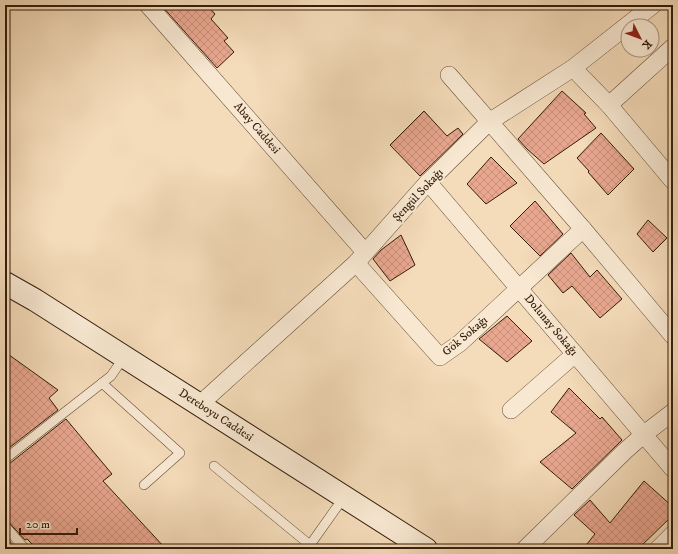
<svg xmlns="http://www.w3.org/2000/svg" width="678" height="554" font-family="'IM FELL DW Pica',serif">
<style>
.grass{fill:url(#grass-tufts);stroke:#766f4e}
.building{fill:url(#building-cross-hatch);stroke:#341d0a}
.lines{fill:none;stroke-linecap:round;stroke-linejoin:round}
.service-casing{stroke:#644c36;stroke-width:10}
.minor-casing{stroke:#644c36;stroke-width:18}
.secondary-casing{stroke:#341d0a;stroke-width:24}
.service{stroke:#f8e8d2;stroke-width:9}
.minor{stroke:#f8e8d2;stroke-width:17}
.secondary{stroke:#f8e8d2;stroke-width:22}
.labels{text-anchor:middle;dominant-baseline:central;stroke-width:4;stroke-linejoin:round;paint-order:stroke}
.street-label{font-size:12px;fill:#341d0a;stroke:#f8e8d2}
</style>
<defs>
<pattern id="grass-tufts" width="24" height="20" patternUnits="userSpaceOnUse"><rect width="24" height="20" fill="#b8c191"/><path d="M3 7l-1-3M5 7V3M7 7l1-3M15 17l-1-3M17 17v-4M19 17l1-3" fill="none" stroke="#9fa57c"/></pattern>
<pattern id="building-cross-hatch" width="8" height="8" patternUnits="userSpaceOnUse"><rect width="8" height="8" fill="#e9a790"/><path d="M0 0l8 8M0 8l8-8" fill="none" stroke="#c88f7b"/></pattern>
</defs>
<rect width="100%" height="100%" fill="#f4dbb9"/>
<filter id="stains"><feTurbulence type="fractalNoise" baseFrequency=".005" numOctaves="4"/><feColorMatrix values="0 0 0 0 .2 0 0 0 0 .09 0 0 0 0 .02 0 0 0 .5 -.17"/></filter>
<radialGradient id="worn" r=".72"><stop offset=".6" stop-color="#630" stop-opacity="0"/><stop offset="1" stop-color="#630" stop-opacity=".3"/></radialGradient>
<polygon class="grass" points="5,535 16,549 5,549"/>
<g class="building">
<polygon points="161,5 207,5 215,14 211,19 228,38 224,41 234,52 217,68"/>
<polygon points="562,91 586,113 584,114 596,128 544,164 527,149 518,139"/>
<polygon points="424,111 447,136 458,128 463,134 420,176 390,145"/>
<polygon points="601,133 634,169 608,195 588,172 589,171 577,158"/>
<polygon points="491,157 517,183 486,204 467,184"/>
<polygon points="535,201 563,234 540,256 510,226"/>
<polygon points="648,220 667,238 653,252 637,234"/>
<polygon points="401,235 415,265 390,281 373,259 381,250"/>
<polygon points="571,253 590,277 597,270 622,299 600,318 572,286 563,293 548,275"/>
<polygon points="507,316 532,341 507,362 479,339"/>
<polygon points="5,352 58,390 49,398 58,410 5,451"/>
<polygon points="569,388 600,419 602,417 622,440 572,489 540,462 576,433 551,412"/>
<polygon points="66,419 112,474 103,481 166,549 37,549 27,539 25,540 5,518 5,465 9,464"/>
<polygon points="644,481 673,507 673,515 638,549 583,549 595,534 574,515 590,500 610,523"/>
</g>
<g class="lines">
<defs>
<g id="service">
<polyline points="102,383 180,453 144,485"/>
<polyline points="5,459 111,376 124,357"/>
<polyline points="214,466 310,545 344,497"/>
<polyline points="5,526 25,549"/>
</g>
<g id="minor">
<polyline points="148,5 365,252"/>
<polyline points="573,68 609,105 673,181"/>
<polyline points="449,75 583,229 673,336"/>
<polyline points="609,105 673,47"/>
<polyline points="428,182 673,469"/>
<polyline points="356,263 440,357 460,343 583,229"/>
<polyline points="199,405 356,263 428,182 489,122 573,68 653,5"/>
<polyline points="511,410 575,354"/>
<polyline points="525,549 625,451 643,435 673,412"/>
<polyline points="658,549 673,534"/>
</g>
<polyline id="secondary" points="5,283 35,300 426,549"/>
</defs>
<use href="#service" class="service-casing"/>
<use href="#minor" class="minor-casing"/>
<use href="#secondary" class="secondary-casing"/>
<use href="#service" class="service"/>
<use href="#minor" class="minor"/>
<use href="#secondary" class="secondary"/>
</g>
<g class="labels">
<g class="street-label">
<text transform="translate(257 128) rotate(49)">Abay Caddesi</text>
<text transform="translate(418 195) rotate(-47)">Şengül Sokağı</text>
<text transform="translate(551 325) rotate(50)">Dolunay Sokağı</text>
<text transform="translate(465 336) rotate(-40)">Gök Sokağı</text>
<text transform="translate(216 415) rotate(33)">Dereboyu Caddesi</text>
</g>
</g>
<rect width="678" height="554" fill="none" stroke="#f4dbb9" stroke-width="20"/>
<rect x="6" y="6" width="666" height="542" fill="none" stroke="#341d0a" stroke-width="2"/>
<rect x="10" y="10" width="658" height="534" fill="none" stroke="#341d0a"/>
<g transform="translate(640 38) rotate(132)"><circle r="19" fill="#f8e8d2" stroke="#aa9782"/>
<path d="M0-3L7 15L0 10L-7 15Z" fill="#8f2418"/>
<text y="-6" font-size="11" font-weight="bold" text-anchor="middle" fill="#341d0a">K</text>
</g>
<path d="M20 528v6h57v-6" fill="none" stroke="#341d0a" stroke-width="2"/>
<text x="26" y="528" font-size="12" fill="#341d0a" stroke="#f8e8d2" stroke-width="3" paint-order="stroke">20 m</text>
<rect width="100%" height="100%" filter="url(#stains)"/>
<rect width="100%" height="100%" fill="url(#worn)"/>
</svg>
